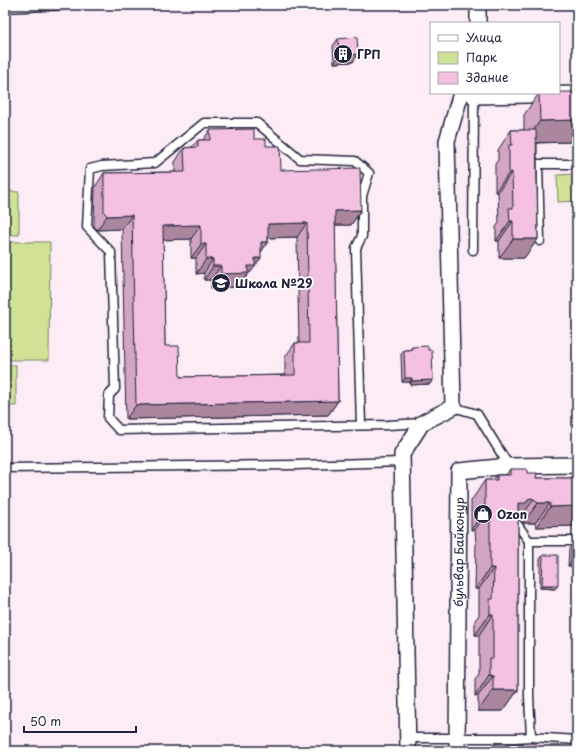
<svg xmlns="http://www.w3.org/2000/svg" width="582" height="756" font-family="'Playpen Sans',sans-serif">
<style>
.green{fill:#d0e295;stroke:#798268}
.lines{fill:none;stroke-linecap:round;stroke-linejoin:round}
.service-casing{stroke:#22223b;stroke-width:11}
.minor-casing{stroke:#22223b;stroke-width:18}
.service{stroke:#fff;stroke-width:8}
.minor{stroke:#fff;stroke-width:15}
.wall{fill:#d2a6c2;stroke:#22223b;fill-rule:evenodd}
.shaded-wall{fill:#ab879e;stroke:#22223b}
.building{fill:#f4c1e1;stroke:#22223b;fill-rule:evenodd}
.labels{text-anchor:middle;dominant-baseline:central;stroke-width:3.5;stroke-linejoin:round;paint-order:stroke}
.poi-label{font-size:12px;font-weight:bold;fill:#22223b;stroke:#fff;text-anchor:start}
.street-label{font-size:12px;fill:#22223b;stroke:#fff}
</style>
<rect width="100%" height="100%" fill="#fcecf6"/>
<filter id="ink" filterUnits="userSpaceOnUse"><feTurbulence type="fractalNoise" baseFrequency=".025" numOctaves="2"/><feDisplacementMap in="SourceGraphic" scale="8" xChannelSelector="R" yChannelSelector="G"/><feConvolveMatrix kernelMatrix="1 2 1 2 8 2 1 2 1" color-interpolation-filters="sRGB"/></filter>
<g filter="url(#ink)">
<g class="green">
<polygon points="577,174 577,201 558,202 557,175"/>
<polygon points="5,191 19,192 19,235 5,235"/>
<polygon points="5,242 50,242 49,360 5,360"/>
<rect x="5" y="365" width="11" height="41"/>
<polygon points="573,637 577,637 577,685 575,685"/>
</g>
<g class="lines">
<defs>
<g id="service">
<polyline points="5,8 66,5"/>
<polyline points="540,241 538,164 577,164"/>
<polyline points="473,250 474,96"/>
<polyline points="453,407 477,414 509,466"/>
<polyline points="361,425 356,248 362,236 362,196 369,173 355,161 300,159 257,123 204,123 155,163 102,166 90,169 87,227 111,252 115,389 109,395 108,418 119,430 388,425 422,423"/>
<polyline points="5,468 295,465 403,462"/>
<polyline points="517,524 529,541"/>
<polyline points="577,541 529,541 529,696 531,737 577,740"/>
<polyline points="407,738 515,738 531,737"/>
</g>
<g id="minor">
<polyline points="478,5 478,23"/>
<polyline points="474,96 577,94"/>
<polyline points="408,751 402,454 422,423 453,407 447,141 461,93"/>
<path id="s1" d="M 457,751 L 459,471 L 509,466 L 577,465"/>
</g>
</defs>
<use href="#service" class="service-casing"/>
<use href="#minor" class="minor-casing"/>
<use href="#service" class="service"/>
<use href="#minor" class="minor"/>
</g>
<g class="wall">
<polygon points="338,39 358,54 353,62 334,63 333,46"/>
<polygon points="577,92 577,138 573,138 570,142 537,143 538,239 524,258 499,258 499,241 496,241 496,227 499,223 498,192 495,192 495,164 498,160 498,150 511,130 524,130 524,115 539,93 559,93"/>
<path d="M 210,130 L 254,139 L 266,146 L 281,170 L 361,210 L 351,225 L 335,225 L 338,401 L 328,415 L 126,419 L 122,229 L 97,230 L 94,226 L 95,187 L 104,173 L 175,172 L 175,162 L 184,148 L 192,147 L 198,140 L 203,140 ZM 297,237 L 299,343 L 295,343 L 285,357 L 285,375 L 180,377 L 165,346 L 163,240 L 191,239 L 191,258 L 196,258 L 196,274 L 204,273 L 204,280 L 211,280 L 211,288 L 238,287 L 250,272 L 251,272 L 261,252 L 268,242 L 268,238 Z"/>
<polygon points="412,347 428,350 433,380 430,384 410,385 410,382 402,382 401,354 404,350 409,350"/>
<polygon points="510,469 527,473 536,478 577,478 577,526 536,527 535,523 523,523 520,519 518,519 518,690 503,711 478,711 478,696 475,696 475,679 479,674 479,635 475,635 475,620 479,615 479,589 475,589 476,543 475,530 471,530 471,501 485,480 493,480 497,475 506,475"/>
<polygon points="572,545 577,545 577,566 568,566 569,549"/>
<polygon points="543,555 558,585 555,589 540,588 540,559"/>
<polygon points="495,744 536,751 577,751 490,751"/>
</g>
<g class="shaded-wall">
<polygon points="358,54 353,62 334,63 339,56"/>
<polygon points="577,120 577,138 573,138 570,142 524,143 540,121"/>
<polygon points="512,172 498,192 495,192 509,173"/>
<polygon points="361,210 351,225 325,225 335,211"/>
<polygon points="132,215 122,229 97,230 107,216"/>
<polygon points="510,221 513,221 499,241 496,241"/>
<polygon points="307,223 297,237 258,238 268,224"/>
<polygon points="201,225 191,239 153,240 163,226"/>
<polygon points="513,239 538,239 524,258 499,258"/>
<polygon points="261,242 268,242 258,256"/>
<polygon points="201,244 206,244 196,258 191,258"/>
<polygon points="255,258 261,258 251,272 250,272 238,287 211,288 221,274 248,266"/>
<polygon points="206,259 213,259 204,273 196,274"/>
<polygon points="213,266 221,266 211,280 204,280"/>
<polygon points="405,378 412,378 410,382 402,382"/>
<polygon points="433,380 430,384 410,385 412,381"/>
<polygon points="338,401 328,415 126,419 136,405"/>
<polygon points="531,498 534,499 520,519 517,519 518,503"/>
<polygon points="538,503 550,503 535,523 523,523"/>
<polygon points="577,506 577,526 536,527 550,507"/>
<polygon points="485,509 489,509 475,530 471,530"/>
<polygon points="571,562 577,562 577,566 568,566"/>
<polygon points="490,568 494,568 479,589 475,589"/>
<polygon points="542,585 558,585 555,589 540,588"/>
<polygon points="490,614 493,614 479,635 475,635"/>
<polygon points="489,675 493,676 478,696 475,696"/>
<polygon points="493,690 518,690 503,711 478,711"/>
</g>
<g class="building">
<polygon points="357,37 358,54 339,56 338,39"/>
<polygon points="559,92 577,92 577,120 540,121 539,93 559,93"/>
<path d="M 254,129 L 254,139 L 266,139 L 266,146 L 280,146 L 281,170 L 360,168 L 361,210 L 335,211 L 338,401 L 136,405 L 132,215 L 107,216 L 104,212 L 104,173 L 185,172 L 184,148 L 198,147 L 198,140 L 210,140 L 210,130 ZM 307,223 L 309,343 L 295,343 L 295,375 L 180,377 L 179,346 L 165,346 L 163,226 L 201,225 L 201,244 L 206,244 L 206,259 L 213,259 L 213,266 L 221,266 L 221,274 L 248,273 L 248,266 L 255,266 L 255,258 L 261,258 L 261,242 L 268,242 L 268,224 Z"/>
<polygon points="511,130 536,130 538,239 513,239 513,221 510,221 509,208 513,208 512,172 509,173 509,145 512,145"/>
<polygon points="428,346 428,350 432,350 433,380 412,381 412,378 405,378 404,350 412,350 412,347"/>
<polygon points="510,469 527,469 527,473 537,473 536,478 577,478 577,506 550,507 550,503 538,503 534,499 531,498 528,499 526,503 518,503 518,690 493,690 493,676 489,675 489,658 493,658 493,614 490,614 490,599 493,599 494,568 490,568 490,522 489,509 485,509 485,480 497,480 497,475 510,475"/>
<polygon points="572,545 577,545 577,562 571,562"/>
<polygon points="543,555 558,555 558,585 542,585"/>
<polygon points="536,743 536,751 577,750 577,751 495,751 495,744"/>
</g>
</g>
<defs>
<symbol id="building-disc" viewBox="-11 -11 22 22"><circle r="9.5" fill="#22223b" stroke="#fff"/><path d="M-4-6H4V6H1V3H-1V6H-4ZM-2.5-4.3h1.7v1.8h-1.7ZM.8-4.3h1.7v1.8H.8ZM-2.5-1h1.7V.8h-1.7ZM.8-1h1.7V.8H.8Z" fill="#fff"/></symbol>
<symbol id="school-disc" viewBox="-11 -11 22 22"><circle r="9.5" fill="#22223b" stroke="#fff"/><path d="M0-5L7-2L0 1L-7-2ZM-4 1L0 2.5L4 1V4Q0 6-4 4Z" fill="#fff"/></symbol>
<symbol id="shop-disc" viewBox="-11 -11 22 22"><circle r="9.5" fill="#22223b" stroke="#fff"/><path d="M-5-2.5h2.3a2.7 3.5 0 0 1 5.4 0H5L5.5 6h-11ZM-1.5-2.5h3a1.5 2.3 0 0 0-3 0Z" fill="#fff"/></symbol>
</defs>
<g fill-rule="evenodd">
<use href="#building-disc" x="332" y="43" width="22" height="22"/>
<use href="#school-disc" x="210" y="272" width="22" height="22"/>
<use href="#shop-disc" x="472" y="503" width="22" height="22"/>
</g>
<g class="labels">
<g class="poi-label">
<text x="357" y="54">ГРП</text>
<text x="235" y="283">Школа №29</text>
<text x="497" y="514">Ozon</text>
</g>
<g class="street-label">
<text stroke="none"><textPath href="#s1" startOffset="199">бульвар Байконур</textPath></text>
</g>
</g>
<rect width="582" height="756" fill="none" stroke="#fff" stroke-width="20"/>
<rect x="10" y="10" width="562" height="736" fill="none" stroke="#22223b" stroke-width="1.5" filter="url(#ink)"/>
<rect x="430" y="22" width="130" height="72" fill="#ffffff" stroke="#a7a7b1"/>
<rect x="438" y="35" width="20" height="6" fill="#ffffff" stroke="#a7a7b1"/>
<text x="466" y="42" font-size="12" fill="#22223b">Улица</text>
<rect x="438" y="52" width="20" height="12" fill="#d0e295" stroke="#a7a7b1"/>
<text x="466" y="62" font-size="12" fill="#22223b">Парк</text>
<rect x="438" y="72" width="20" height="12" fill="#f4c1e1" stroke="#a7a7b1"/>
<text x="466" y="82" font-size="12" fill="#22223b">Здание</text>
<path d="M24 726v6h112v-6" fill="none" stroke="#22223b" stroke-width="2"/>
<text x="30" y="726" font-size="12" fill="#22223b" stroke="#ffffff" stroke-width="3" paint-order="stroke">50 m</text>
</svg>
